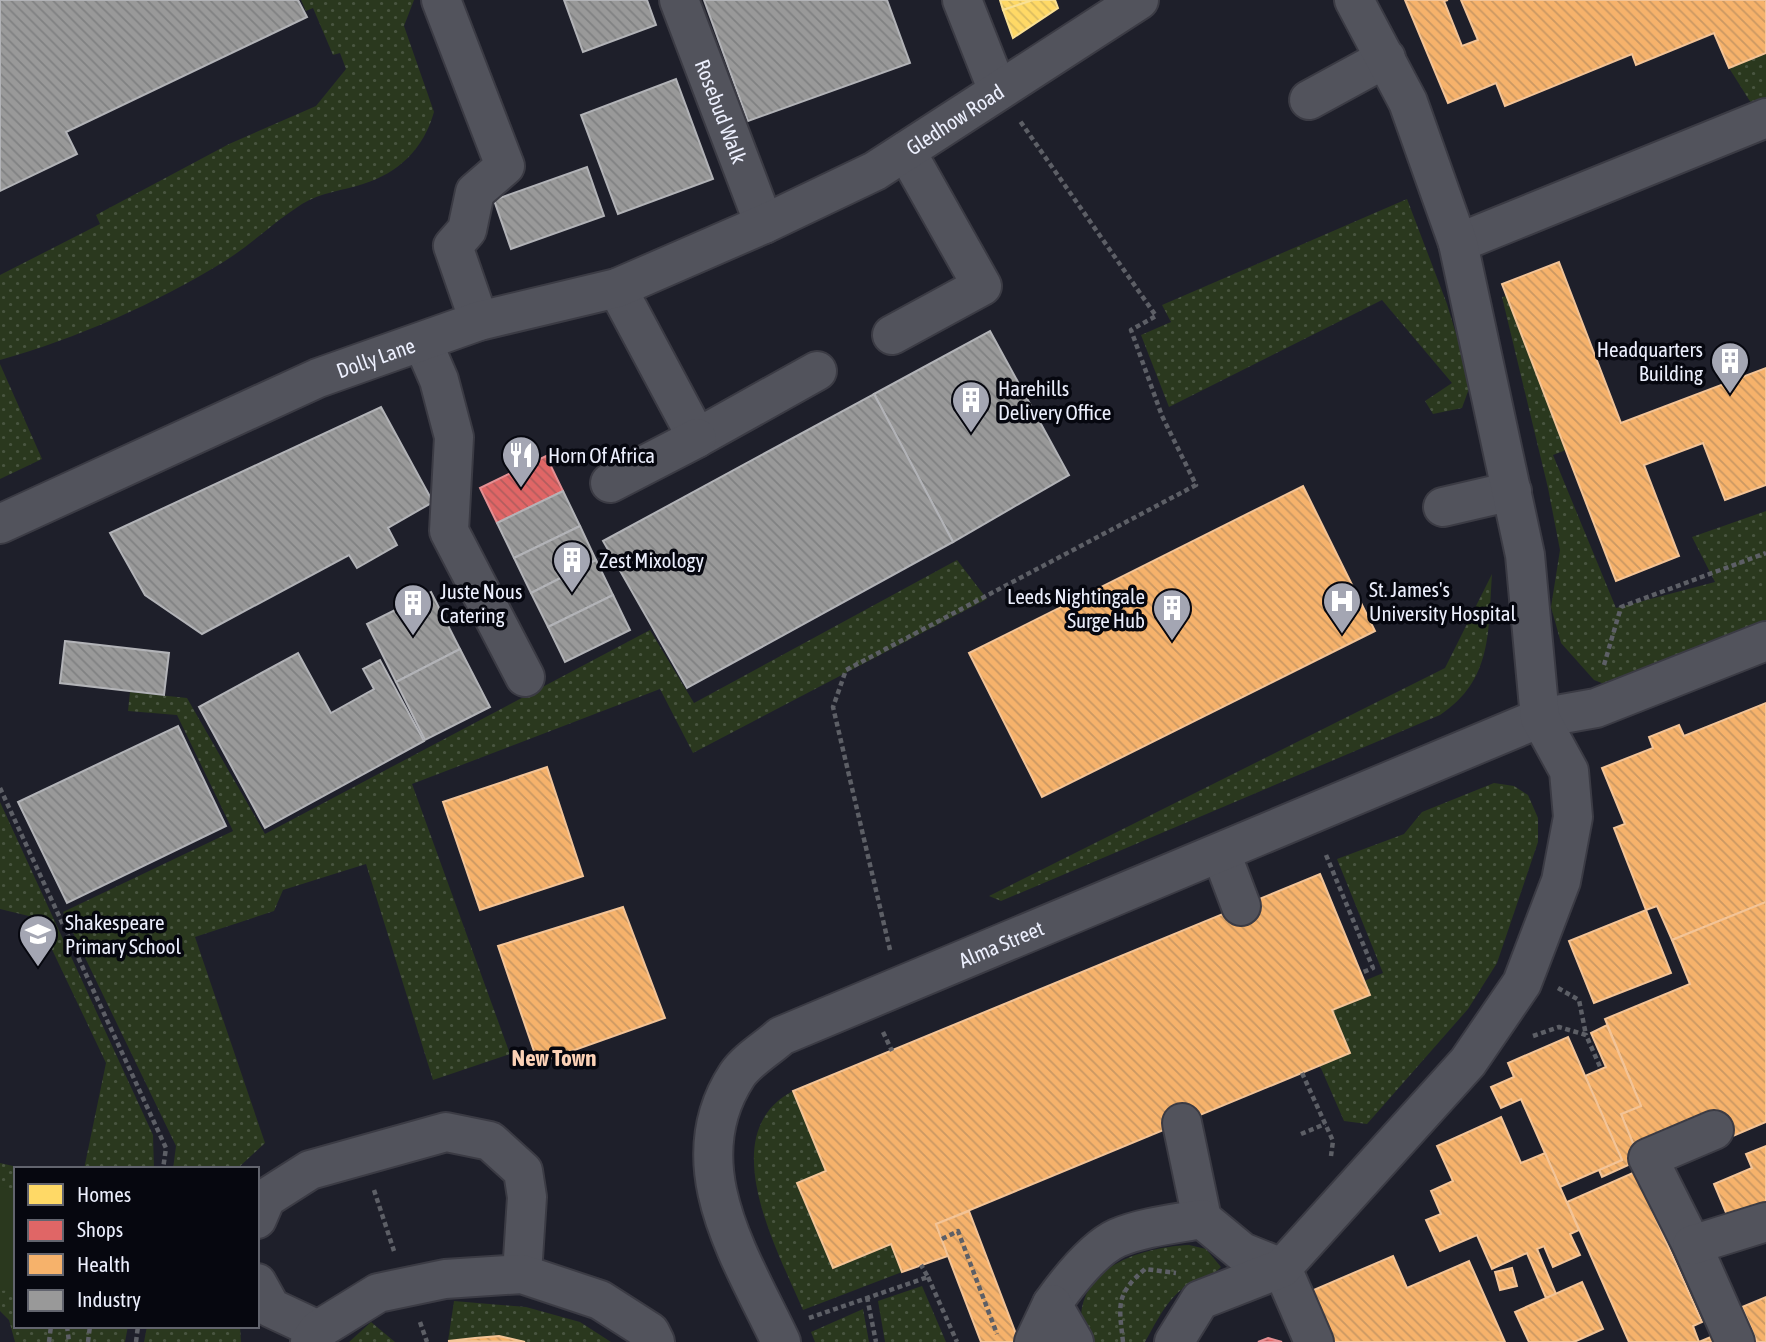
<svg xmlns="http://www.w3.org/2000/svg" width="1766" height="1342" font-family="'Asap Condensed',sans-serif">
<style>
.grass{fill:url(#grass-dots)}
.pitch{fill:#2a381e}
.homes{fill:url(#homes-back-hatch);stroke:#f9e093;stroke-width:2}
.shops{fill:url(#shops-back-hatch);stroke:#e48f93;stroke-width:2}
.health{fill:url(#health-back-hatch);stroke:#f3c497;stroke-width:2}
.industry{fill:url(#industry-back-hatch);stroke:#b2b3b7;stroke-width:2}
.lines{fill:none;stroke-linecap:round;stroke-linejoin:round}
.minor-casing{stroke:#3b3b44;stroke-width:42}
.path{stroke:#5d5f66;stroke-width:4.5;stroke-dasharray:5 3.5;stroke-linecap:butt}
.minor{stroke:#52535c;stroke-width:38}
.labels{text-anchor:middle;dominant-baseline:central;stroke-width:7;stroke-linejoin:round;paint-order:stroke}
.street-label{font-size:21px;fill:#eceffd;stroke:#06070f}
.poi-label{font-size:21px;fill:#eceffd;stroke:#06070f;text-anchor:start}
.neighbourhood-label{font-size:23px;font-weight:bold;fill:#fbd1b6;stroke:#06070f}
</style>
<defs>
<pattern id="grass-dots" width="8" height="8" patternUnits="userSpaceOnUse" patternTransform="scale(1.75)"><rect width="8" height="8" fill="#2a381e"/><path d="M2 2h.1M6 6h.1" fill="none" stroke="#495540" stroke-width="1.8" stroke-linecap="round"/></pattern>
<pattern id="homes-back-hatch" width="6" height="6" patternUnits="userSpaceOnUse" patternTransform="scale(1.75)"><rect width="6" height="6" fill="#ffd966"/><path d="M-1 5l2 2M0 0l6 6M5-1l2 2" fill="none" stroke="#dabc61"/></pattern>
<pattern id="shops-back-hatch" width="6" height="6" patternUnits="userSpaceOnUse" patternTransform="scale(1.75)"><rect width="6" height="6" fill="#e06666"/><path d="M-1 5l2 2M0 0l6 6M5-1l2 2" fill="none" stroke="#b25d5e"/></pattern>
<pattern id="health-back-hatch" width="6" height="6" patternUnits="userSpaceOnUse" patternTransform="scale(1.75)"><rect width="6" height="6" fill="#f6b26b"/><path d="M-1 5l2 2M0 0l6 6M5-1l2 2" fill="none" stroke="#ca9863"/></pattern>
<pattern id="industry-back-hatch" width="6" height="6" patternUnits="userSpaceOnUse" patternTransform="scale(1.75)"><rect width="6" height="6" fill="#999"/><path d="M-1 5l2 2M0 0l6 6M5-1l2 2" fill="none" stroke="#808182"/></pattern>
</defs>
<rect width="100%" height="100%" fill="#1e1f2a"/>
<g class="grass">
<path d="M 301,0 L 414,0 L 404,26 L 434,112 C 424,148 399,173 363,184 C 341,191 322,192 302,204 C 275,221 252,244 225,261 C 155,304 78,338 0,360 L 0,275 L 100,224 L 96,215 L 229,144 L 316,106 L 346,69 L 340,53 L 333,55 L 313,8 L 306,11 Z"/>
<polygon points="1766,53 1766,101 1753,106 1729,68"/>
<polygon points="1407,199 1447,304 1471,383 1462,408 1433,414 1425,401 1452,383 1382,300 1169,407 1141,335 1171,322 1162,305"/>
<polygon points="1507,296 1566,450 1553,455 1616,608 1715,582 1692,537 1766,511 1766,621 1612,687 1594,680 1561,643 1551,607 1560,550 1548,488 1502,297"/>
<polygon points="0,364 42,459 0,479"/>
<polygon points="957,560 987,599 693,753 660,689 412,784 510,1054 433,1080 366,864 283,890 274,911 195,937 265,1143 237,1169 173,1169 176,1146 63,912 233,831 177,715 128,711 130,692 187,698 265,834 650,630 694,703"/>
<path d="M 1492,574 C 1488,631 1493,680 1440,715 L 1001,901 L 989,896 L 1445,668 Z"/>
<polygon points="1494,783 1514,786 1528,795 1538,818 1538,842 1497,963 1468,1009 1367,1124 1344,1121 1320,1066 1350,1053 1332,1010 1369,995 1364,981 1383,973 1337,859 1404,834 1422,812"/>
<polygon points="0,802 153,1135 154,1169 84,1169 106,1063 37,918 0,909"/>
<path d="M 793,1091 L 826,1171 L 798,1183 L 833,1268 L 891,1244 L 902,1272 L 803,1310 C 778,1251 712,1133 793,1091 Z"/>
<polygon points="0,1163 26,1169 16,1169 16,1326 128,1326 125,1342 15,1342 9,1320 0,1311"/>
<path d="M 1189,1245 L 1206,1249 L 1221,1267 C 1212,1277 1199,1279 1188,1285 C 1167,1298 1157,1321 1145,1342 L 1084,1342 C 1083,1334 1080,1324 1081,1315 C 1085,1263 1147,1247 1189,1245 Z"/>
<polygon points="922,1286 946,1342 885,1342 878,1301"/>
<polygon points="454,1301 526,1307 580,1322 611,1342 525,1342 499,1336 448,1341"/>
<polygon points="863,1309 869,1342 815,1342 811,1332"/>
<polygon points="371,1322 395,1342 349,1342"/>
<polygon points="147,1326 240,1326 241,1342 144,1342"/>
</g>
<polygon class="pitch" points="0,1186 16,1190 16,1279 11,1290 0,1291"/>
<g class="homes">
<polygon points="1000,0 1033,0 1003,10"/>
<polygon points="1033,0 1055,0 1058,8 1013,38 1003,10"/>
</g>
<g class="shops">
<polygon points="546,456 563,491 497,523 480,488"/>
<polygon points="1268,1338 1282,1342 1258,1342"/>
</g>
<g class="health">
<polygon points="1405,0 1448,0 1444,1 1462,46 1478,40 1461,0 1766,0 1766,53 1729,68 1714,33 1636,65 1632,54 1505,106 1496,83 1448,103"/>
<polygon points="1559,262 1621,423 1766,368 1766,485 1725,500 1703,443 1644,465 1679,556 1616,581 1502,284"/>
<polygon points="1303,486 1375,631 1042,797 969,653"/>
<polygon points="1766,703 1766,902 1672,940 1657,906 1646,910 1614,828 1625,824 1602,768 1653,748 1649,737 1679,725 1684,736"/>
<polygon points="547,767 583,876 480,910 443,802"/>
<polygon points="1320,874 1370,995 1332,1010 1350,1053 936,1224 948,1256 902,1272 891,1244 833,1268 797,1183 826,1171 793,1091"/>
<polygon points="1766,902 1766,1122 1733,1136 1724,1114 1636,1151 1621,1114 1641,1106 1605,1019 1690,984 1672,940"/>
<polygon points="623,907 665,1018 538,1063 498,946"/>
<polygon points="1646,910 1671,973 1594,1003 1569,941"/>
<polygon points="1607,1025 1641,1106 1621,1114 1636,1151 1692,1136 1602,1177 1599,1170 1622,1160 1585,1076 1606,1067 1591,1033"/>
<polygon points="1568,1037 1622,1160 1560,1187 1521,1099 1501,1108 1491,1087 1514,1077 1508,1063"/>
<polygon points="1501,1117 1521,1163 1545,1153 1579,1230 1570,1234 1580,1255 1553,1267 1544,1246 1537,1249 1556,1294 1546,1298 1527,1253 1492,1269 1477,1235 1440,1251 1426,1220 1441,1214 1431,1191 1453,1181 1437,1146"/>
<polygon points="1766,1146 1766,1213 1732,1227 1714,1184 1752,1168 1746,1154"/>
<polygon points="1635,1172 1702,1322 1693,1326 1699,1342 1713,1336 1716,1342 1629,1342 1567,1202"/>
<polygon points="969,1211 1019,1342 981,1342 948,1256 936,1224"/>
<polygon points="1393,1256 1407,1288 1469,1261 1505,1342 1331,1342 1309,1292"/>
<polygon points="1512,1268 1517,1286 1500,1290 1495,1272"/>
<polygon points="1582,1282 1603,1329 1574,1342 1529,1342 1515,1312"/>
<polygon points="1766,1297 1766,1342 1757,1342 1742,1307"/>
<polygon points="499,1336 525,1342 448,1341 475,1338"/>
</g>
<g class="industry">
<polygon points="0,0 298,0 307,17 66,132 77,154 0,191"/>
<polygon points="564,0 647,0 656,25 583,52"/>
<polygon points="704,0 887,0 910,63 748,121"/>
<polygon points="676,79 713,179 618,214 581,115"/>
<polygon points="587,167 604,216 511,249 494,200"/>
<polygon points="990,331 1069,475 953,542 874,394"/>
<polygon points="874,394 953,542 687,688 603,541"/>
<polygon points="381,407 433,502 388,528 397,545 357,568 349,555 202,634 145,595 110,533"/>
<polygon points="563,491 580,526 514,558 497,523"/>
<polygon points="580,526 596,560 531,593 514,558"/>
<polygon points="596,560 613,595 548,627 531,593"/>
<polygon points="431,592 460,649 396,682 367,624"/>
<polygon points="613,595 630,630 565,662 548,627"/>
<polygon points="65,641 169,653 164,695 60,683"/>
<polygon points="460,649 490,707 425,740 396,682"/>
<polygon points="298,653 331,713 374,689 363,669 380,660 424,741 265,828 199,707"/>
<polygon points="178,726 226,826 67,903 18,802"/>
</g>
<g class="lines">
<defs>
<g id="minor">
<polyline points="441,0 505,166 475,192 467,230 453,246 479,321"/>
<path id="s1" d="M 679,0 L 764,224"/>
<polyline points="962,0 998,91"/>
<polyline points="1309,100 1386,58"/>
<polyline points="1458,243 1766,118"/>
<polyline points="617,288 697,438 817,371"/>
<polyline points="892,335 982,286 906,151"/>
<polyline points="423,343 439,380 454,437 449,531 525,677"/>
<polyline points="610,483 697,438"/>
<polyline points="1443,507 1512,491"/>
<path id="s2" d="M 0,524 L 318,378 L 479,321 L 617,288 L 764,224 L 875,171 L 1139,0"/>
<polyline points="1221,853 1241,906"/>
<polyline points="1182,1123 1202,1219"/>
<polyline points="1714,1130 1648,1158 1692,1245 1735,1342"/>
<polyline points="257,1219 266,1198 310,1170 446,1132 490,1141 523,1171 527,1197 522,1274"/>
<polyline points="1692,1245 1766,1222"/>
<polyline points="257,1283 271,1308 318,1330"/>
<path d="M 1052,1304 C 1067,1283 1093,1249 1117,1238 C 1143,1227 1174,1224 1202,1219 L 1242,1252 L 1282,1268 L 1314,1342"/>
<polyline points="310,1342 318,1330 378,1293 445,1279 522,1274 600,1300 650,1332 655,1342"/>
<path id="s3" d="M 781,1342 C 742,1259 678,1165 737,1075 C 747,1060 768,1048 781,1036 L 1540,718 L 1596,708 L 1766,641"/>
<polyline points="1034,1342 1052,1304 1074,1342"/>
<polyline points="1174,1342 1200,1300 1282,1268 1468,1062 1522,983 1561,881 1573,817 1569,771 1540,718 1525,555 1458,243 1408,102 1354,0"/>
</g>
</defs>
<use href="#minor" class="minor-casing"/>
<g class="path">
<polyline points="1604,665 1621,607 1766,553"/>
<polyline points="0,788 166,1148 163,1169"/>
<polyline points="1326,855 1373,968 1361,973"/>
<polyline points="890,950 833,707 846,670 1196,485 1162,416 1131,330 1156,316 1020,121"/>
<polyline points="1558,988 1579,1000 1586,1035"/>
<polyline points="883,1032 892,1051"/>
<polyline points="1533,1036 1559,1027 1586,1035 1601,1069"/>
<polyline points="1302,1073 1333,1141 1331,1156"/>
<polyline points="1301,1134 1325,1124"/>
<polyline points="374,1190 394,1251"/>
<polyline points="942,1239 958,1231 997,1334"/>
<polyline points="928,1277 957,1342"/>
<polyline points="867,1297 876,1342"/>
<polyline points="809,1318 928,1277 921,1265"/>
<polyline points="420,1322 427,1342"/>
<polyline points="67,1326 69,1342"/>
<polyline points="49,1342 51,1326"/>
<polyline points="88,1342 90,1326"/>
<polyline points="136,1342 138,1326"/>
<path d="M 1123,1342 C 1119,1305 1115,1295 1145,1269 L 1176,1273"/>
</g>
<use href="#minor" class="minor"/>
</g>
<defs>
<symbol id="building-pin" viewBox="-11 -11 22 30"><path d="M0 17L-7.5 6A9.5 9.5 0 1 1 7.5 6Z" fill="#a4a6b3" stroke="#06070f"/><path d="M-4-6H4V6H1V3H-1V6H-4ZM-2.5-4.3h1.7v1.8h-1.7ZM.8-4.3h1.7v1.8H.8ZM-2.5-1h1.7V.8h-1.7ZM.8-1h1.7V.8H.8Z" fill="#fff"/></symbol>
<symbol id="restaurant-pin" viewBox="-11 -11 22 30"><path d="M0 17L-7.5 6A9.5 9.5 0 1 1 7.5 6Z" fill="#a4a6b3" stroke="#06070f"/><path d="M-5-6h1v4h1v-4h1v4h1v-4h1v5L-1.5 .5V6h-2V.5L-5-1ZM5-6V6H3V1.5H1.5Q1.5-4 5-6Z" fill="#fff"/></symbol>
<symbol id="hospital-pin" viewBox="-11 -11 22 30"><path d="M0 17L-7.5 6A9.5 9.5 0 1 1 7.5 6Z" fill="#a4a6b3" stroke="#06070f"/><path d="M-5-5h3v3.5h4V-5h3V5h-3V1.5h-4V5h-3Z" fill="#fff"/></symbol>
<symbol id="school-pin" viewBox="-11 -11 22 30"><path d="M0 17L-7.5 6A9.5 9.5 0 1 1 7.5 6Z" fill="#a4a6b3" stroke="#06070f"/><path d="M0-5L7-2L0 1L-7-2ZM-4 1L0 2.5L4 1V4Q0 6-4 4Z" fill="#fff"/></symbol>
</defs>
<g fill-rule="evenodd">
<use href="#building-pin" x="1708" y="339" width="44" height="60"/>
<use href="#building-pin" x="949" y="378" width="44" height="60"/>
<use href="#restaurant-pin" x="499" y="433" width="44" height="60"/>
<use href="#building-pin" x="550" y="538" width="44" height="60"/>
<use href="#hospital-pin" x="1320" y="579" width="44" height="60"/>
<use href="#building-pin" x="391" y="581" width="44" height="60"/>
<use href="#building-pin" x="1150" y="586" width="44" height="60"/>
<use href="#school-pin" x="16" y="912" width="44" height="60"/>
</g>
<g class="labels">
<g class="street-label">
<text stroke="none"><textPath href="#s1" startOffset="119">Rosebud Walk</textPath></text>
<text stroke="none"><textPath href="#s2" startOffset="1041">Gledhow Road</textPath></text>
<text stroke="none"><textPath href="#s2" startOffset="411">Dolly Lane</textPath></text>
<text stroke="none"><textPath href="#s3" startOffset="583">Alma Street</textPath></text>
</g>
<g class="poi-label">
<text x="1703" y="349" text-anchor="end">Headquarters<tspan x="1703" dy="24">Building</tspan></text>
<text x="998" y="388">Harehills<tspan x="998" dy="24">Delivery Office</tspan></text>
<text x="548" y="455">Horn Of Africa</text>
<text x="599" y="560">Zest Mixology</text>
<text x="1369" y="589">St. James's<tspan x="1369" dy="24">University Hospital</tspan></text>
<text x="440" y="591">Juste Nous<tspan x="440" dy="24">Catering</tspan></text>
<text x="1145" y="596" text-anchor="end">Leeds Nightingale<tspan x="1145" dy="24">Surge Hub</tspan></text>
<text x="65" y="922">Shakespeare<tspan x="65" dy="24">Primary School</tspan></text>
</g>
<g class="neighbourhood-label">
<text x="554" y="1058">New Town</text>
</g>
</g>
<rect x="14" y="1167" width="245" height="161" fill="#06070f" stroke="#62646e" stroke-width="2"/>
<rect x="28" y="1184" width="35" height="21" fill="#ffd966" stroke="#62646e" stroke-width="2"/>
<text x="77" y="1202" font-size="21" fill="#eceffd">Homes</text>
<rect x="28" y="1220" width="35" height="21" fill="#e06666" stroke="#62646e" stroke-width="2"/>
<text x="77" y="1237" font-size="21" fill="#eceffd">Shops</text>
<rect x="28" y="1254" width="35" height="21" fill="#f6b26b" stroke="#62646e" stroke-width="2"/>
<text x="77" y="1272" font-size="21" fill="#eceffd">Health</text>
<rect x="28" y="1290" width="35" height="21" fill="#999999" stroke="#62646e" stroke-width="2"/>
<text x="77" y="1307" font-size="21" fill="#eceffd">Industry</text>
</svg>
